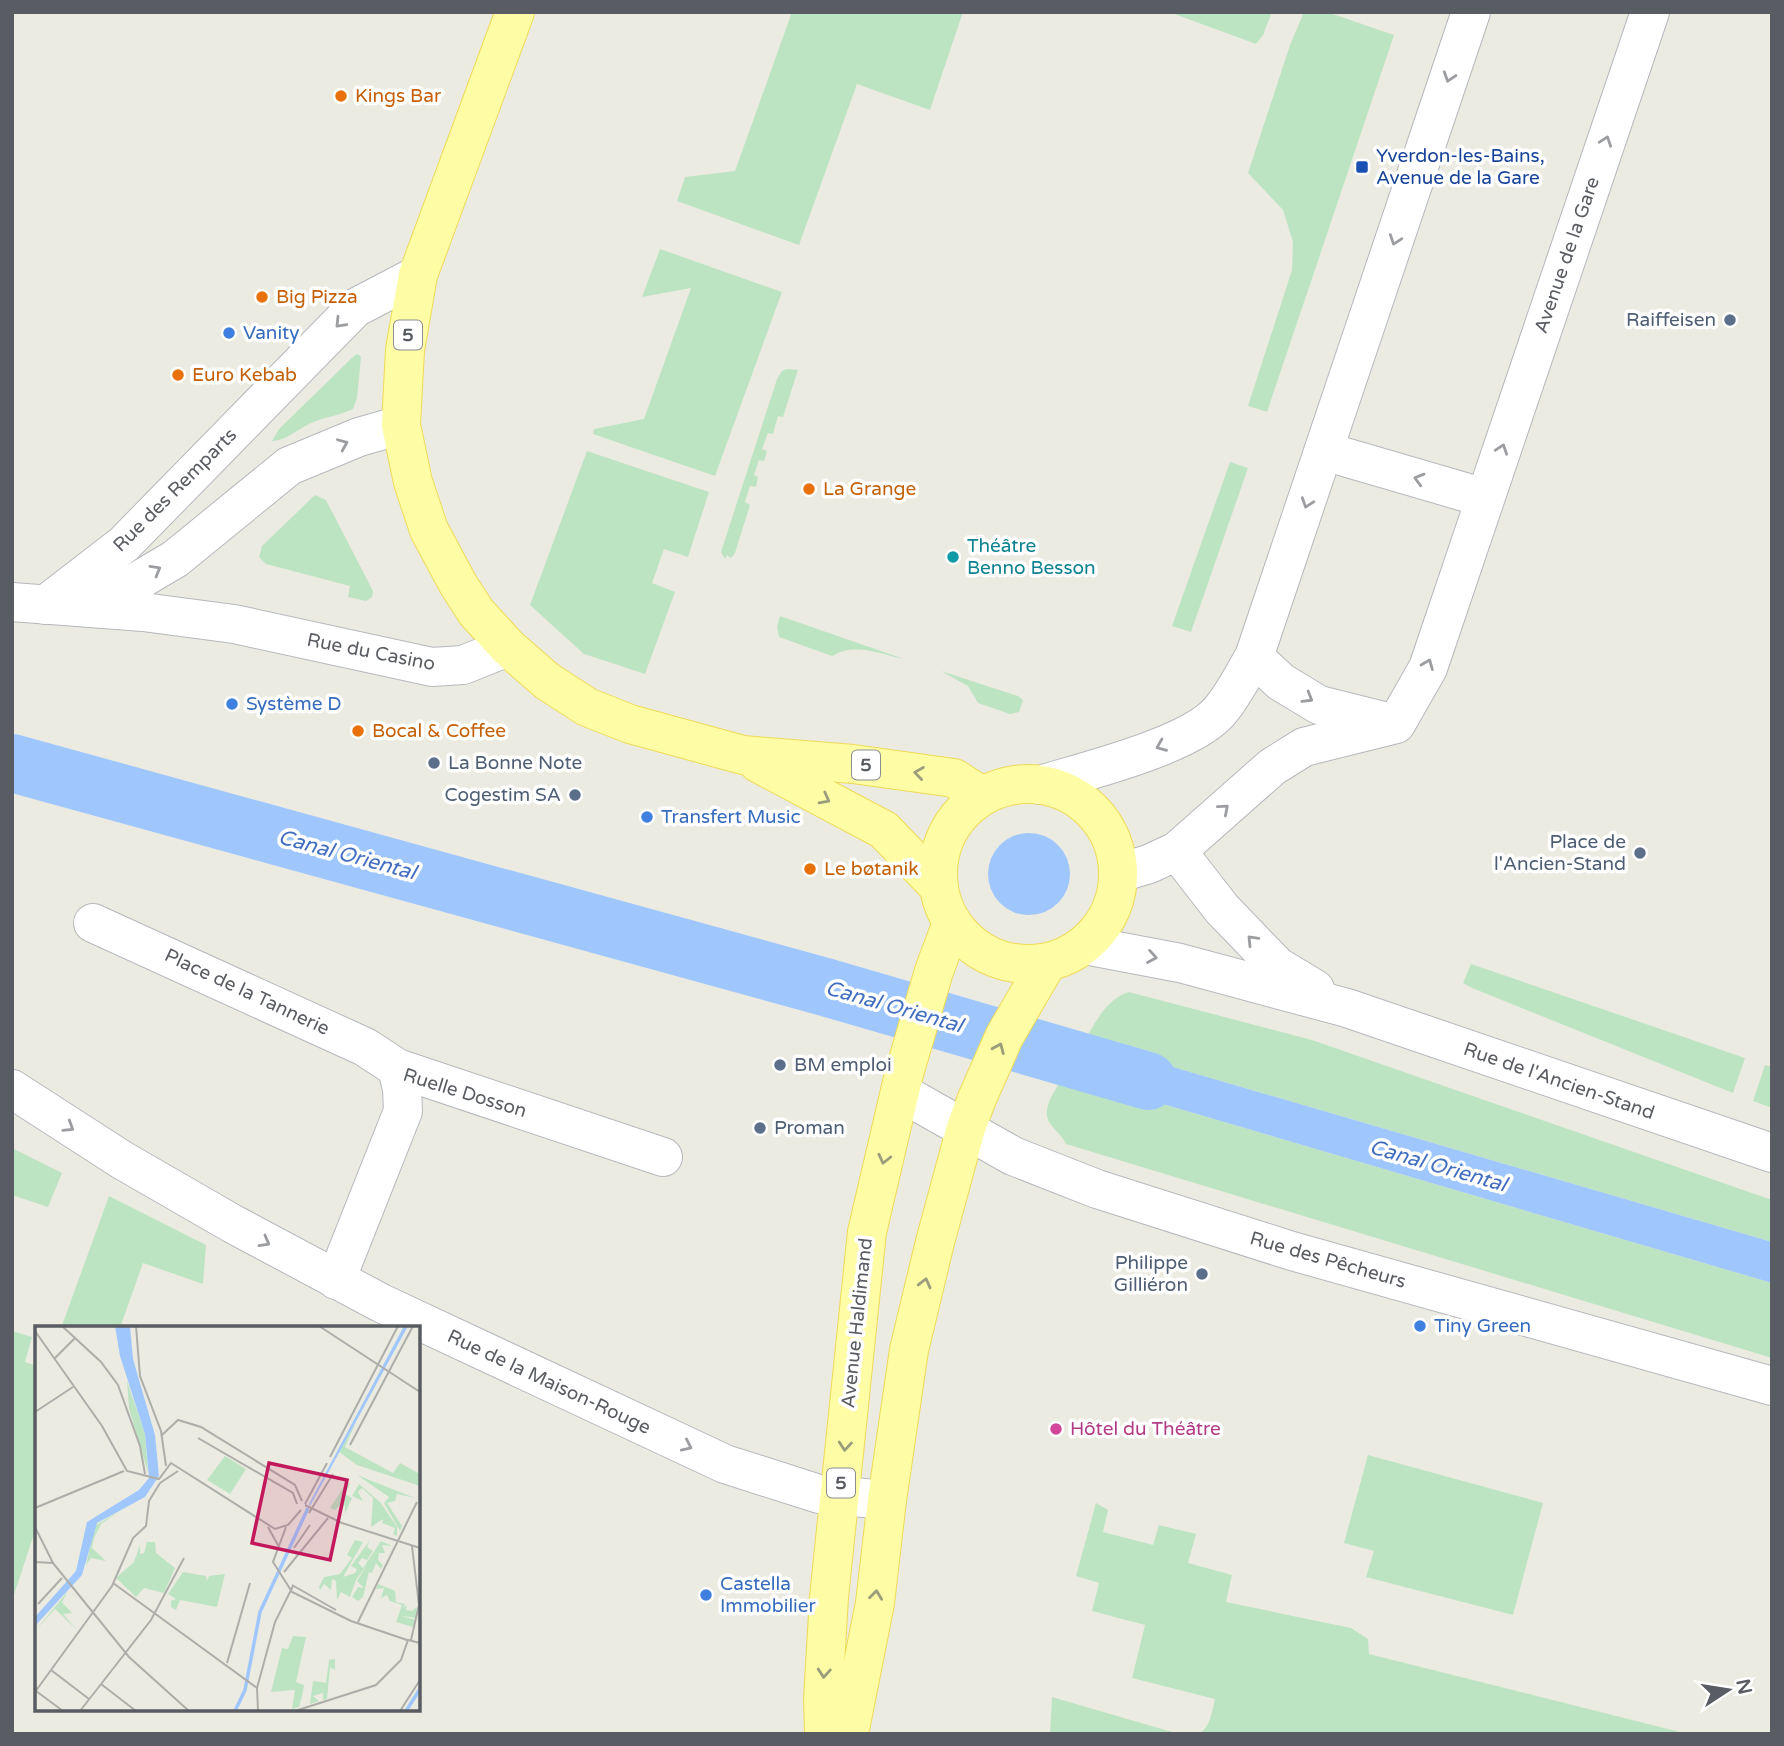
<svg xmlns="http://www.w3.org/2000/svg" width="1784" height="1746" font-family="'Varela Round',sans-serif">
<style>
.green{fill:#bde4c2}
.water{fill:#9fc7fe}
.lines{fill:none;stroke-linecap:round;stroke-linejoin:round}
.canal{stroke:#9fc7fe;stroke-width:58}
.minor-casing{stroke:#b6b8bd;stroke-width:40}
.major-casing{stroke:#efda57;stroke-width:40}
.minor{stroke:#fff;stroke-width:38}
.major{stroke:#fefca4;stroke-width:38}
.oneway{stroke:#9b9da1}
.oneway2{stroke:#9b9c7c}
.food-dot{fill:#e8710a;stroke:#fff;stroke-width:2.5}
.transit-dot{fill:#1a4fb4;stroke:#fff;stroke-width:2.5}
.service-dot{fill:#5c6f8a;stroke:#fff;stroke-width:2.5}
.shop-dot{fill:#3f7fe0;stroke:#fff;stroke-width:2.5}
.culture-dot{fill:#0f9aa8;stroke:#fff;stroke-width:2.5}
.hotel-dot{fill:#d1479c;stroke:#fff;stroke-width:2.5}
.labels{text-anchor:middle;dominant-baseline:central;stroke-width:7;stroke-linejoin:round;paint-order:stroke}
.shield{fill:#fff;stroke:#8b8d91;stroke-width:2}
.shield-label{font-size:18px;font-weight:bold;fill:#595c62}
.food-label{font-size:19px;fill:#c56008;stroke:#fff;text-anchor:start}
.transit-label{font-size:19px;fill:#164399;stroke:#fff;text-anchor:start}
.street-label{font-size:19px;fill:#595c62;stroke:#fff}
.service-label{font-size:19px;fill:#4e5e75;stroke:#fff;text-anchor:end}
.shop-label{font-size:19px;fill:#366cbe;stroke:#fff;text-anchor:start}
.culture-label{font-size:19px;fill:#0d838f;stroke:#fff;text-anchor:start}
.hotel-label{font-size:19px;fill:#b23c85;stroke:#fff;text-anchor:start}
.water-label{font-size:21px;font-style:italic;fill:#426ec1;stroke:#fff}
.inset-river{fill:none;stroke:#9fc7fe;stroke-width:3.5}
.inset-road{fill:none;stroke:#adaeaa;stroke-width:2}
.view{fill:#c2185b;fill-opacity:0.15;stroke:#c2185b;stroke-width:3.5}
.inset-edge{fill:none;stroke:#595c62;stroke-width:3.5}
</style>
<rect width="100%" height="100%" fill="#ecebe1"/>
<g class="green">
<polygon points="792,12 963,12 930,110 857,84 799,245 677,201 685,177 735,171"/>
<polygon points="1169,12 1272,12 1263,35 1256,44"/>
<polygon points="1304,12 1327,12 1394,35 1267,412 1248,406 1292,270 1293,242 1283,210 1248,173 1290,45"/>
<polygon points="660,249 782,292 715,476 593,434 594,429 644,419 691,288 642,297"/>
<path d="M 358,354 L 361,357 L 357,398 L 353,409 C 339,416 323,417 309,424 C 297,430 285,441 272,441 L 279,429 L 355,355 Z"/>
<polygon points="787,369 798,370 783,417 778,416 773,434 768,433 762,449 767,451 764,461 759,460 754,475 758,477 756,487 750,486 745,502 750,505 735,553 731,558 727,555 725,559 721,552 777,379 782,371"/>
<polygon points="587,451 709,492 688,557 664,549 652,583 675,592 645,674 584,654 530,605"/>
<polygon points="1230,462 1248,468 1191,632 1172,626"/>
<polygon points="315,495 326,500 373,591 372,597 366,601 348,597 350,586 266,564 259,557 262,546"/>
<path d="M 780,616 L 904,659 C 880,654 855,642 832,656 L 779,637 L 777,627 Z"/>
<polygon points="941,671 1018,696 1023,700 1019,712 1010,714 978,703 968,686"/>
<polygon points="1471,964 1745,1058 1733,1093 1472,988 1463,983"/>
<path d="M 1129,992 L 1312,1040 L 1772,1200 L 1772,1242 L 1084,1041 C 1097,1021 1105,1000 1129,992 Z"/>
<polygon points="1765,1065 1772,1067 1772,1108 1753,1101"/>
<path d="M 1064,1075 L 1772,1283 L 1772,1358 L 1066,1144 C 1061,1134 1054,1130 1049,1122 C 1041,1107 1057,1088 1064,1075 Z"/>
<polygon points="12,1148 62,1173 48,1207 12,1195"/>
<polygon points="109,1196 206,1245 203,1284 143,1263 120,1328 61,1328"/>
<polygon points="12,1331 32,1337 25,1362 37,1366 37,1534 34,1534 12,1601"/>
<polygon points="1368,1455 1543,1503 1513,1615 1366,1577 1374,1551 1344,1543"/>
<path d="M 1096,1503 L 1108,1510 L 1103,1532 L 1153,1545 L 1159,1525 L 1196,1534 L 1188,1563 L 1232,1575 L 1226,1602 L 1351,1628 L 1368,1639 L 1369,1654 L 1688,1734 L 1198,1734 C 1210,1729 1212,1711 1215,1699 L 1132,1678 L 1145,1625 L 1092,1611 L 1099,1583 L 1076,1576 Z"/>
<polygon points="1052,1697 1179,1734 1050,1734"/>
</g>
<g class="water">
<circle cx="1029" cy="874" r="41"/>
<polygon points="1084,1041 1772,1242 1772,1283 1064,1075"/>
</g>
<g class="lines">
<polyline class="canal" points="12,763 825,987 1148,1081"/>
<defs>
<g id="minor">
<polyline points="1324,451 1485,498"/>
<polyline points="81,597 131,585 175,559 289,466 359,437 401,425"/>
<polyline points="12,602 143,612 234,624 432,667 463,665 508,647"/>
<polyline points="45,605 124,544 355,308 418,275"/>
<polyline points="1254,657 1281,682 1319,705 1391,723"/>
<path d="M 1040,785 C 1086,771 1189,746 1219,712 C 1233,696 1243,675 1254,657 L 1471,12"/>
<polyline points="1177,851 1222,909 1277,966 1315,989"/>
<polyline points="1119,873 1149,864 1177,851 1272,767 1304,747 1396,724 1428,668 1650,12"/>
<polyline points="93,923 365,1047 397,1068 663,1157"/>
<polyline points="1085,945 1180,963 1347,1008 1772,1153"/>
<polyline points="12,1089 122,1160 233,1224 381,1303 725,1464 819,1494 887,1500"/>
<polyline points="900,1092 1013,1156 1097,1189 1292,1251 1772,1386"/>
<polyline points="336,1280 403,1111 402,1089 397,1068"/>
</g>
<g id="major">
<polyline points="515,12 418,275 405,350 401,425 413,482 429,530 458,584 476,612 508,647 547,681 587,707 630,724 743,755 853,764 954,778 982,796"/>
<polyline points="758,763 884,830 939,887"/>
<circle cx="1028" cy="874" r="90"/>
<polyline points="824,1734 823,1699 829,1597 867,1232 904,1074 934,971 952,923"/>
<polyline points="849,1734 875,1603 887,1500 909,1350 935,1242 966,1128 976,1101 1004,1037 1047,963"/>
</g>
</defs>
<use href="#minor" class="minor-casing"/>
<use href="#major" class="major-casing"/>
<use href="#minor" class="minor"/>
<use href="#major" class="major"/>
</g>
<defs><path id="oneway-chevron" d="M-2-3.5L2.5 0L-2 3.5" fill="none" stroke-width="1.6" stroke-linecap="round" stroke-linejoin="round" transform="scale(1.75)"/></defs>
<g class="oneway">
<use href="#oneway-chevron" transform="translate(1449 77) rotate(108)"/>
<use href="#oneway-chevron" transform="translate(1606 141) rotate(-71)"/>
<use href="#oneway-chevron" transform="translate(1395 240) rotate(109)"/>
<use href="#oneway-chevron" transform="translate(340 323) rotate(134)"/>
<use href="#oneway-chevron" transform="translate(343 444) rotate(-23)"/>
<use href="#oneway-chevron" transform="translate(1502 449) rotate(-71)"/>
<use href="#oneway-chevron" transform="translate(1419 479) rotate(-164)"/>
<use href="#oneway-chevron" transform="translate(1307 503) rotate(109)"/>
<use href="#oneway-chevron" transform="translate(156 570) rotate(-30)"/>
<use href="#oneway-chevron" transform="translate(1428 664) rotate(-68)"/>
<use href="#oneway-chevron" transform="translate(1308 698) rotate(31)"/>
<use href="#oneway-chevron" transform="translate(1161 746) rotate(158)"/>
<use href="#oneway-chevron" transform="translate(1224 809) rotate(-41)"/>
<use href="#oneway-chevron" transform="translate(1252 940) rotate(-134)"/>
<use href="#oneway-chevron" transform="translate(1152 957) rotate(10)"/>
<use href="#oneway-chevron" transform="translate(69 1127) rotate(32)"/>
<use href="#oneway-chevron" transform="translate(265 1242) rotate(29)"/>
<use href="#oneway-chevron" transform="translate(687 1446) rotate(25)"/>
</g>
<g class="oneway2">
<use href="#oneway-chevron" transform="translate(919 773) rotate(-172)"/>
<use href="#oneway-chevron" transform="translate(825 799) rotate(28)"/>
<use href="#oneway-chevron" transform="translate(999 1048) rotate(-67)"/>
<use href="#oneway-chevron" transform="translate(884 1159) rotate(103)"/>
<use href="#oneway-chevron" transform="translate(925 1283) rotate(-76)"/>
<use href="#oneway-chevron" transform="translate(845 1446) rotate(95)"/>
<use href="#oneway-chevron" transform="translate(876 1595) rotate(-83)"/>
<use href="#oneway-chevron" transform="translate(824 1673) rotate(94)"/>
</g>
<g class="food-dot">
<circle cx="341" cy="96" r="7"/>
<circle cx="262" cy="297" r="7"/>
<circle cx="178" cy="375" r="7"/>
<circle cx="809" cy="489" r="7"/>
<circle cx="358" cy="731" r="7"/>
<circle cx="810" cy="869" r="7"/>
</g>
<rect class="transit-dot" x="1355" y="160" width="14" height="14" rx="3.5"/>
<g class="service-dot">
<circle cx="1730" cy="320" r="7"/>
<circle cx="434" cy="763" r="7"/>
<circle cx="575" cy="795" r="7"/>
<circle cx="1640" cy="853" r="7"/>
<circle cx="780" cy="1065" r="7"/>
<circle cx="760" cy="1128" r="7"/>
<circle cx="1202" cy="1274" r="7"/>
</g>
<g class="shop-dot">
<circle cx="229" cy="333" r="7"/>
<circle cx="232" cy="704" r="7"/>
<circle cx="647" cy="817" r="7"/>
<circle cx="1420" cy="1326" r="7"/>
<circle cx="706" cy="1595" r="7"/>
</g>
<circle class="culture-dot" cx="953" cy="557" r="7"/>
<circle class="hotel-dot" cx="1056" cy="1429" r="7"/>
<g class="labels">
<g class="shield">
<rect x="394" y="320.5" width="28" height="29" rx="5"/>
<rect x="852" y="750.5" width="28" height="29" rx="5"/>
<rect x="827" y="1468.5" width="28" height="29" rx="5"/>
</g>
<g class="shield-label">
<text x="408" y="335">5</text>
<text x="866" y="765">5</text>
<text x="841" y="1483">5</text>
</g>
<g class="food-label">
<text x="355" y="96">Kings Bar</text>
<text x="276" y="297">Big Pizza</text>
<text x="192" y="375">Euro Kebab</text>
<text x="823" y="489">La Grange</text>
<text x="372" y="731">Bocal &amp; Coffee</text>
<text x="824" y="869">Le bøtanik</text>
</g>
<g class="transit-label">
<text x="1376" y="156">Yverdon-les-Bains,<tspan x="1376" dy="22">Avenue de la Gare</tspan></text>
</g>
<g class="street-label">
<text transform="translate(1567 255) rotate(-71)">Avenue de la Gare</text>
<text transform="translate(175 490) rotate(-45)">Rue des Remparts</text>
<text transform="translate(371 652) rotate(11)">Rue du Casino</text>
<text transform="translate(247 992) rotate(25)">Place de la Tannerie</text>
<text transform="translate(1559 1081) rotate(19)">Rue de l'Ancien-Stand</text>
<text transform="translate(465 1093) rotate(17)">Ruelle Dosson</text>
<text transform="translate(1328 1260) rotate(16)">Rue des Pêcheurs</text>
<text transform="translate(857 1323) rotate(-84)">Avenue Haldimand</text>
<text transform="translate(549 1382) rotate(25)">Rue de la Maison-Rouge</text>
</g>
<g class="service-label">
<text x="1716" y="320">Raiffeisen</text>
<text x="448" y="763" text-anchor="start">La Bonne Note</text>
<text x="561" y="795">Cogestim SA</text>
<text x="1626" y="842">Place de<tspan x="1626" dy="22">l'Ancien-Stand</tspan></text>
<text x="794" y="1065" text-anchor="start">BM emploi</text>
<text x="774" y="1128" text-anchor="start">Proman</text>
<text x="1188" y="1263">Philippe<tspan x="1188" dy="22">Gilliéron</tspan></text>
</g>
<g class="shop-label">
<text x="243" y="333">Vanity</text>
<text x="246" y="704">Système D</text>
<text x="661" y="817">Transfert Music</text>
<text x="1434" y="1326">Tiny Green</text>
<text x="720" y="1584">Castella<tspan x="720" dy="22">Immobilier</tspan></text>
</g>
<g class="culture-label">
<text x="967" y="546">Théâtre<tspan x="967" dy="22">Benno Besson</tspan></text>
</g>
<g class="hotel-label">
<text x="1070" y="1429">Hôtel du Théâtre</text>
</g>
<g class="water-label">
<text transform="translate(347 855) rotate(15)">Canal Oriental</text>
<text transform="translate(894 1007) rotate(16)">Canal Oriental</text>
<text transform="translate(1438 1166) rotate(16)">Canal Oriental</text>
</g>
</g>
<g transform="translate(35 1326)">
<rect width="385" height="385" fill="#ecebe1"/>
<path d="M 92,55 L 110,108 L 113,147 L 94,82 ZM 321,96 L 310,121 L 358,147 L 365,137 L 385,148 L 385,160 L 322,139 L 304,126 ZM 190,130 L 211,143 L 195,168 L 172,154 ZM 322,149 L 380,172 L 362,168 L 360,175 L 352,177 L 367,200 L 365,205 L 349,177 L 354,171 ZM 312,156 L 315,158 L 310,168 L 317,172 L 310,188 L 310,178 L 305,187 L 305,179 L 300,184 L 295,182 ZM 324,158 L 345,176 L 362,201 L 362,210 L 358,208 L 360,202 L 347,197 L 348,193 L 336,201 L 338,172 L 327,162 L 323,166 L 328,175 L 317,170 ZM 87,183 L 66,198 L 59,212 L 57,222 L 71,235 L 56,232 L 51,239 L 60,200 ZM 320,214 L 328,216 L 308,251 L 320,247 L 322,243 L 316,240 L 335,214 L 332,221 L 338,225 L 332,234 L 327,232 L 323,237 L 328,242 L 346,215 L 357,220 L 347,219 L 350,227 L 344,227 L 343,234 L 348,239 L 346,243 L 341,237 L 337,247 L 334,246 L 328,271 L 323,275 L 317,271 L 323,261 L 329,262 L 322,255 L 333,237 L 321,254 L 315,271 L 306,266 L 302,274 L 301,255 L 297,253 L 296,264 L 289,258 L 285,264 L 284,261 L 289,251 L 305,248 L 317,232 L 312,229 ZM 112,216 L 120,216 L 121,227 L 140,242 L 129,267 L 109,262 L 101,271 L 81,252 L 99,236 L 105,219 L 105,228 L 109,227 ZM 148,246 L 171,250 L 172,255 L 174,250 L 190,248 L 182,281 L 145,274 L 141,284 L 136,281 L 136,275 L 141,273 L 133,268 ZM 343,258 L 360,265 L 361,276 L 370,278 L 368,282 L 372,279 L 371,284 L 377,285 L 382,281 L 381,292 L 366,290 L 381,294 L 378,301 L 361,296 L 367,279 L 355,275 L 352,269 L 346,272 L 349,262 L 341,263 ZM 33,265 L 27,276 L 37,287 L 28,288 L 42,304 L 20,283 L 0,305 ZM 258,310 L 271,311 L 261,356 L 269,359 L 268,366 L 264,381 L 257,383 L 260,364 L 236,366 L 247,322 L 253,323 ZM 300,333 L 300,344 L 295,341 L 292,373 L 288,374 L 288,367 L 278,370 L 284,375 L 275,378 L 278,355 L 291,357 L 294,334 Z" fill="#bde4c2"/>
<path d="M 80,0 L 95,0 L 98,33 L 120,109 L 124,150 L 110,171 L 62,197 L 47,249 L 0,300 L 0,291 L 41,245 L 52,196 L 104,164 L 114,152 L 110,108 L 85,30 ZM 369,0 L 373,0 L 275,180 L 274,178 Z" fill="#9fc7fe"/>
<path class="inset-river" d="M 200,385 L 210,364 L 225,286 L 273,182M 371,385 L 385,363"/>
<path class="inset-road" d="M 27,0 L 66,36 L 83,59 L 105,120 L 110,148M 101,0 L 105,50 L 126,105 L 131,140M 284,0 L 385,66M 0,5 L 67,100 L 92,145 L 124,153 L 136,137 L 240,203 L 253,199 L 266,184M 20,32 L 40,12M 0,86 L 38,61M 127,109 L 143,94 L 166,101 L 260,159 L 267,175M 163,112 L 258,167 L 262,178M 315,119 L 378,0M 295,131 L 363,0M 125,157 L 143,145M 270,178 L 292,137M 270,179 L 307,197 L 385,222M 0,182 L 89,145M 274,187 L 298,148M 0,201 L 18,237M 233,201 L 244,221M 251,201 L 238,236 L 257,266 L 316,295 L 372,314M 259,222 L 275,199M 0,236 L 18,237 L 94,331 L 154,385M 249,246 L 293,192M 78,257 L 222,362 L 223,385M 257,259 L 301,284M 3,278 L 27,252M 323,296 L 382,176M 376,314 L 384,279 L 377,220M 192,337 L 215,257M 16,344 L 54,373M 66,358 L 101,385M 222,362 L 240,296 L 258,260M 1,365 L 28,385M 0,366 L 77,260 L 98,212 L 111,200 L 114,175 L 125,157M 45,385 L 116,294 L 149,232M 260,385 L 341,359 L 366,334 L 373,314 L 385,317M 365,385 L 385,354"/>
<path class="view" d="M 234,137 L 312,154 L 295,234 L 217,217 Z"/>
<rect width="385" height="385" class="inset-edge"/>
</g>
<rect width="1784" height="1746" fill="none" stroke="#595c62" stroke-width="28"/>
<g transform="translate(1728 1690) rotate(78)" stroke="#ffffff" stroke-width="5" paint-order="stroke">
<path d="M0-5L12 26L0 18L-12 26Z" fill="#595c62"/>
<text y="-10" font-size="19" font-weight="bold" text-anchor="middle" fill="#595c62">N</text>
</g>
</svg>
